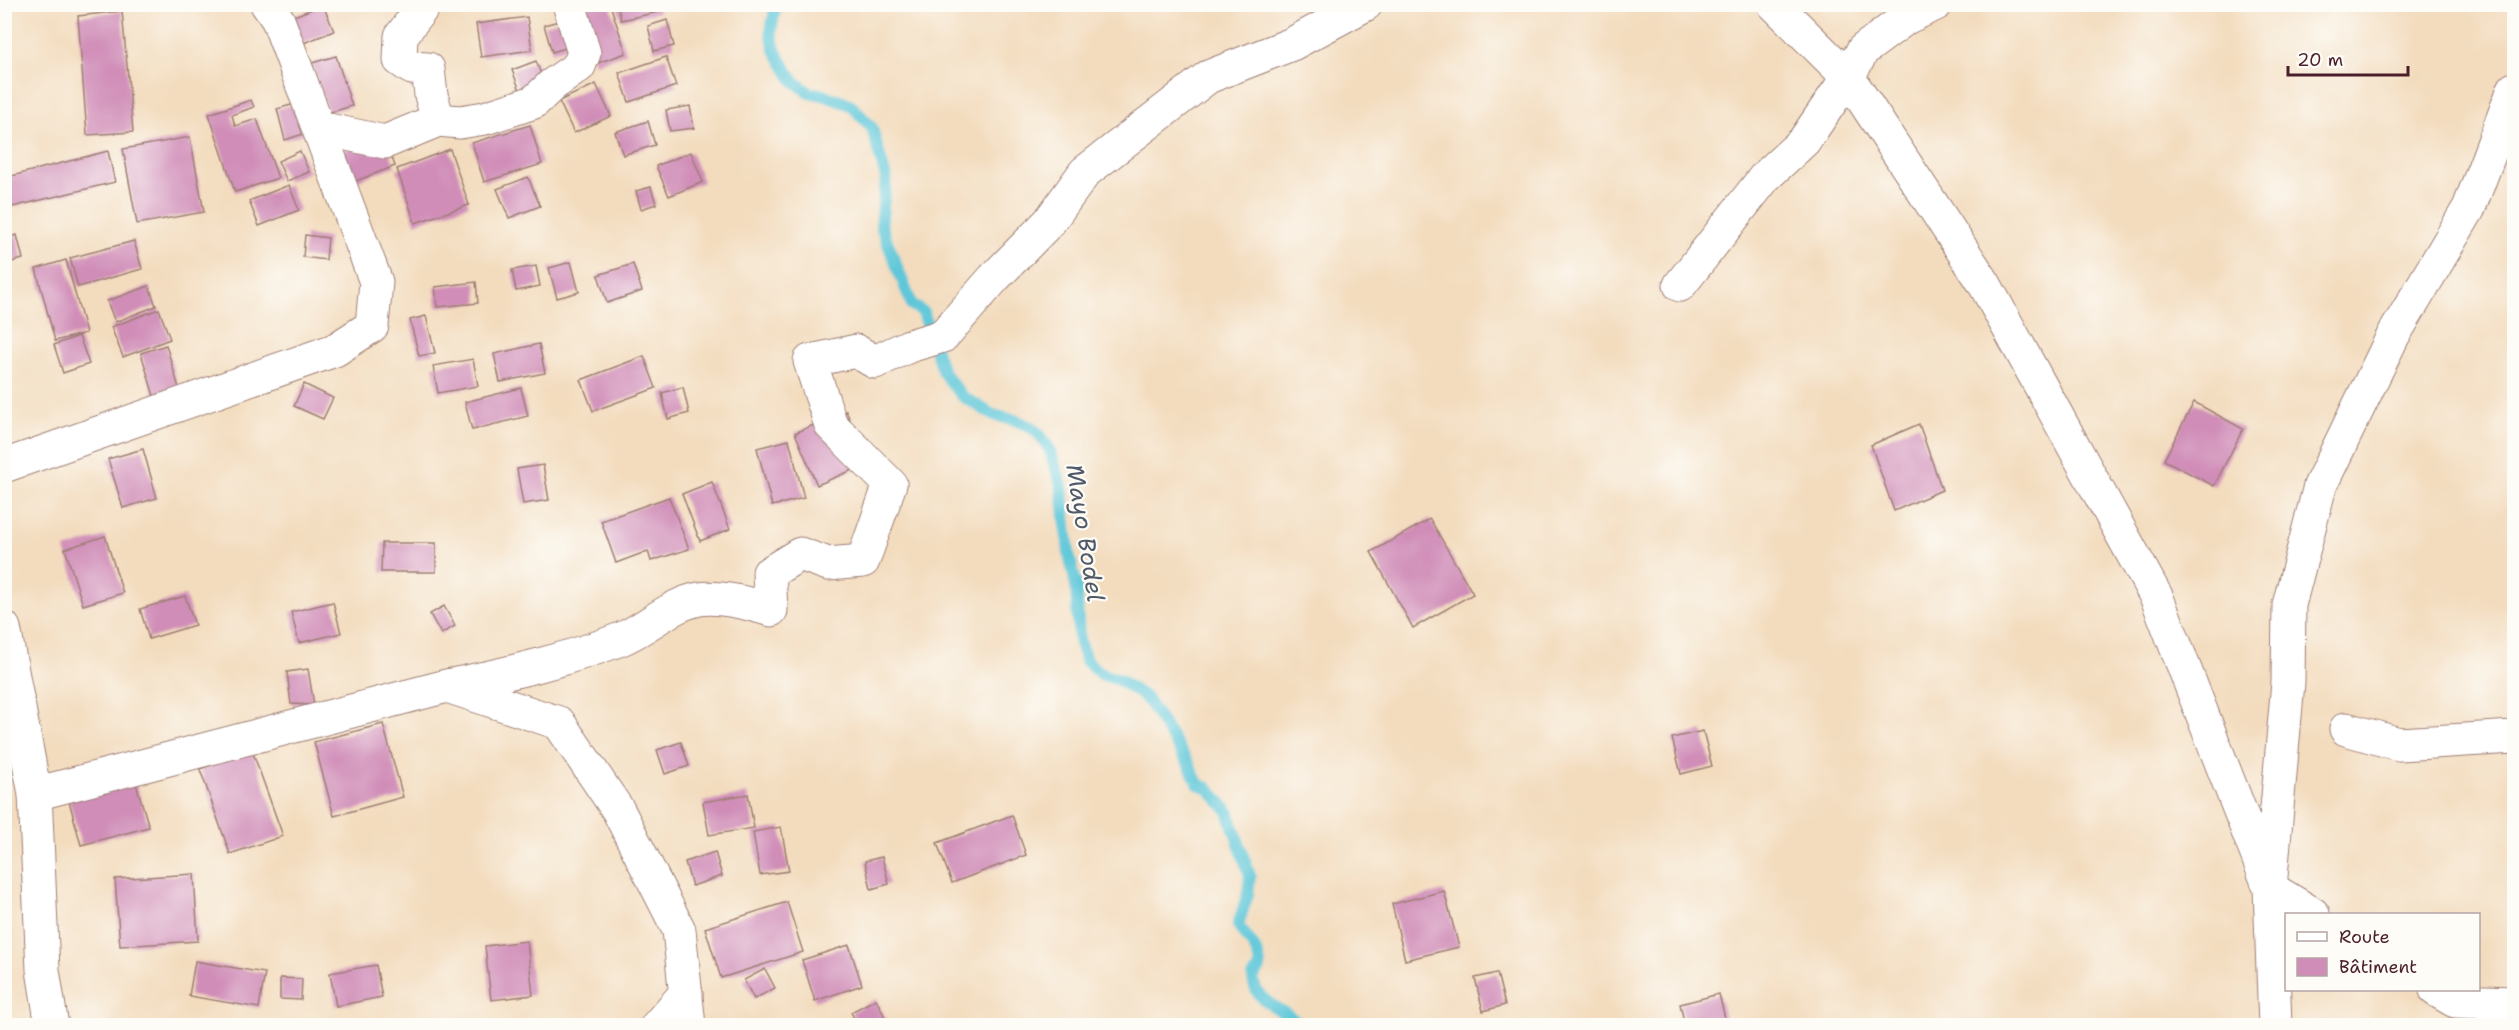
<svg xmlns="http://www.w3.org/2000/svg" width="2519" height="1030" font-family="'Shantell Sans',sans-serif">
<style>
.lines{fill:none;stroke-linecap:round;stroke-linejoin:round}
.stream{stroke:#5ec7d9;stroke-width:12}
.building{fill:#d08db8}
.street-casing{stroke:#9e7e74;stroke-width:35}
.street{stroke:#fff;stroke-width:33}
.labels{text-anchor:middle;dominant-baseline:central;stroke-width:4.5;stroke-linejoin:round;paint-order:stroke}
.water-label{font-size:24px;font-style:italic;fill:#515a68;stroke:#fdfcf7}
</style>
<rect width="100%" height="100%" fill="#fdfcf7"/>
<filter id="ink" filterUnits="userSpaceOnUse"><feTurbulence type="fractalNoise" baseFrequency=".0167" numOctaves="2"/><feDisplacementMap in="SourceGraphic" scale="12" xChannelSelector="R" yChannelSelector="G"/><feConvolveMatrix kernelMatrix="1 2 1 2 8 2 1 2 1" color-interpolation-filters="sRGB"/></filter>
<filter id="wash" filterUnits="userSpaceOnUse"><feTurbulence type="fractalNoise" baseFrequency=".008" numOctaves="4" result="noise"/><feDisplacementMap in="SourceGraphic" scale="24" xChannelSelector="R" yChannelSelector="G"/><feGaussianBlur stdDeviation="1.35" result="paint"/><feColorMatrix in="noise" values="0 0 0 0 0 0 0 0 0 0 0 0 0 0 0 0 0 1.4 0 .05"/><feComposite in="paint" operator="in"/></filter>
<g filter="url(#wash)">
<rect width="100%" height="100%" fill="#f3dcbe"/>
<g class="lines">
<path class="stream" d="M 773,4 L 775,9 L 771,32 L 775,50 L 793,80 L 809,93 L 820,94 L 851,105 L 872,128 L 886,178 L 881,226 L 912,305 L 923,312 L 943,372 L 962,396 L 993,415 L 1015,420 L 1031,427 L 1039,434 L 1049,448 L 1062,487 L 1069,554 L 1076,585 L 1079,640 L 1086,661 L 1101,674 L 1119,680 L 1146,698 L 1189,764 L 1198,784 L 1208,788 L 1228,811 L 1250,876 L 1248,894 L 1238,925 C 1248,940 1260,950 1260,968 L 1253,977 C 1254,1004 1285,1008 1301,1026"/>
</g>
<g id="blocks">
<g class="building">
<polygon points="593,4 610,4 626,53 595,64 576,10"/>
<polygon points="617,4 657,4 659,12 621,20"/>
<polygon points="323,5 334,31 301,44 291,17"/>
<polygon points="122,11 133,132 87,135 78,16"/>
<polygon points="527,17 532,50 481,57 476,24"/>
<polygon points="566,19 573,46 552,52 544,25"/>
<polygon points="667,20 674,46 654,51 648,26"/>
<polygon points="336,56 352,106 328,113 312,63"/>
<polygon points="666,57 676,86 629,102 619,73"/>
<polygon points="536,61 545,85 521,93 512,70"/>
<polygon points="596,84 611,116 574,133 559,101"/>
<polygon points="251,100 254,107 232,115 235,126 257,119 278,178 235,192 209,114"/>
<polygon points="298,103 306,133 285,140 277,109"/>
<polygon points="690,106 694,128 670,131 666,110"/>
<polygon points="648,121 655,145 623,155 615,132"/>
<polygon points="530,125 542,164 484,182 472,143"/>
<polygon points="384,136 395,166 348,184 337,153"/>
<polygon points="190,137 204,212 137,224 123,149"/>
<polygon points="450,149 469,205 415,223 397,169"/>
<polygon points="108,151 115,182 4,209 4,178"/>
<polygon points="300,151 309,172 287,181 278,161"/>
<polygon points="691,152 703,182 669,196 656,166"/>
<polygon points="528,177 540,206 509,218 497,189"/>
<polygon points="289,185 299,210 259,226 249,201"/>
<polygon points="651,187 656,204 641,209 636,191"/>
<polygon points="17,235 23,259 4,264 4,239"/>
<polygon points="305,235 328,238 326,260 303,257"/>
<polygon points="134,241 142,269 78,287 70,258"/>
<polygon points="66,260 86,333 55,341 36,269"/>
<polygon points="571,262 579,292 557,298 549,268"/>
<polygon points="633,264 642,291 607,303 598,275"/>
<polygon points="536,266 540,286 516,291 512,270"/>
<polygon points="476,282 478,303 437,307 435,287"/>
<polygon points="149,286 156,306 115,322 107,301"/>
<polygon points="159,309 170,339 123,357 111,327"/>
<polygon points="426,316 435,353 419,356 410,320"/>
<polygon points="79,336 89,364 63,373 54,345"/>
<polygon points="539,344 545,373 500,382 494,354"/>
<polygon points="166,345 179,388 154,396 141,353"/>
<polygon points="644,356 656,388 593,411 581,380"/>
<polygon points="473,359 478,386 438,393 433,366"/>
<polygon points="304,384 333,398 323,419 294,406"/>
<polygon points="683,387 689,413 668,419 662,393"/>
<polygon points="521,388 528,416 472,430 465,402"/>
<polygon points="2194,402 2243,429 2214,486 2164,460"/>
<polygon points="846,411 869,463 817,485 795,433"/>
<polygon points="1919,424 1942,490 1894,511 1871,445"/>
<polygon points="789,440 804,498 772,506 757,448"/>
<polygon points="143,449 157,498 123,508 108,459"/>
<polygon points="543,465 549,500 523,504 517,469"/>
<polygon points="712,482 730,529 700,541 682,494"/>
<polygon points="669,497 689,549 651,561 648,551 616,563 601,521"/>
<polygon points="1430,519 1473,594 1413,628 1371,552"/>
<polygon points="105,536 123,593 83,605 65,549"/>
<polygon points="382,543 436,543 436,572 381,572"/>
<polygon points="185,596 195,625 149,639 140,609"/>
<polygon points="333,602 341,633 299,643 291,612"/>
<polygon points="444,606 455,626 441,634 430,614"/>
<polygon points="308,669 314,705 291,704 287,672"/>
<polygon points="383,724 403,797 334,816 314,742"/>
<polygon points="1703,731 1712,766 1681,774 1672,738"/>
<polygon points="681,742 689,766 665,774 657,750"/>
<polygon points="252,750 283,836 230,854 200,769"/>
<polygon points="135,780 149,827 81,845 68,797"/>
<polygon points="748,794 754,828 709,835 703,802"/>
<polygon points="1012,815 1026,855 952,883 937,843"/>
<polygon points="781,827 789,871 760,875 753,832"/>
<polygon points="715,852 722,876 692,886 685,862"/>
<polygon points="882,857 889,884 871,889 865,861"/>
<polygon points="194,874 198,941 120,946 115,879"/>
<polygon points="1444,891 1459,947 1405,960 1392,904"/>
<polygon points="787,902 803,952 721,978 705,928"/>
<polygon points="527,941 533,995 491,1000 485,946"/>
<polygon points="849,945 862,985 815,1001 802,960"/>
<polygon points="195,961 265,973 259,1008 189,996"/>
<polygon points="376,965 382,997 336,1006 330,973"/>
<polygon points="765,969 775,988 754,999 744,980"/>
<polygon points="1497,973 1505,1005 1483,1011 1475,978"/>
<polygon points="280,978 302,979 301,1000 280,999"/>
<polygon points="1719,994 1727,1026 1685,1026 1680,1004"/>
<polygon points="876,999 888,1023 884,1026 858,1026 851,1012"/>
</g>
</g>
</g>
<g filter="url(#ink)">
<use href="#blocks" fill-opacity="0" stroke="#9e7e74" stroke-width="1.5"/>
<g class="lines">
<defs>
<g id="street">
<polyline points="1774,4 1848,77 1984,283 2157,598 2270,888 2313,914"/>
<polyline points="438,120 460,122 485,118 534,102 552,85 579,66 584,53 569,4"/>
<polyline points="319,128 385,142 438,120 431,95 428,69 412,68 400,60 401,36 425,4"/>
<polyline points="1680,285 1765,177 1804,141 1848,77 1863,50 1906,18 1936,4"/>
<polyline points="4,466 335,350 372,326 376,282 278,20 267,4"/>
<polyline points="4,628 35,794 43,970 52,1026"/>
<path d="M 447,686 C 506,674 564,661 621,639 C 648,628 669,605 699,599 C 720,596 751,604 771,610 L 769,573 L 800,554 L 828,564 L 863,561 L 890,484 L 831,425 L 810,361 L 856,351 L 875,362 L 909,346 L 943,336 L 994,278 L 1049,222 L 1085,172 L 1208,77 L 1292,44 L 1366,4"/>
<polyline points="2346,729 2399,744 2514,737"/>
<polyline points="35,794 447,686 559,723 618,810 679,930 689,1026"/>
<polyline points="2436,990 2455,1001 2514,1003"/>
<polyline points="657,1026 686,993"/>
<polyline points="2275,1026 2270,888 2288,682 2289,605 2320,486 2393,336 2469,208 2514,89"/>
</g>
</defs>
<use href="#street" class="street-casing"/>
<use href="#street" class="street"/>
</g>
</g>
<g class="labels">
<g class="water-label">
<text transform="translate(1085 533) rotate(81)">Mayo Bodel</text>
</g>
</g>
<rect width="2519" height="1030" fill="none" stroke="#fdfcf7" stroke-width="24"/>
<rect x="2285" y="913" width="195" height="78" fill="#fdfcf7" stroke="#b5a4a5" stroke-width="1.5"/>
<rect x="2297" y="932" width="30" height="9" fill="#ffffff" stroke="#b5a4a5" stroke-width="1.5"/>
<text x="2339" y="943" font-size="18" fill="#4a1f2b">Route</text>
<rect x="2297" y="958" width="30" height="18" fill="#d08db8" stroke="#b5a4a5" stroke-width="1.5"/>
<text x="2339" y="973" font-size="18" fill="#4a1f2b">Bâtiment</text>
<path d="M2288 66v9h120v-9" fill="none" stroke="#4a1f2b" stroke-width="3"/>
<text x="2297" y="66" font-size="18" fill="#4a1f2b" stroke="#fdfcf7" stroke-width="4.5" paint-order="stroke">20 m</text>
</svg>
